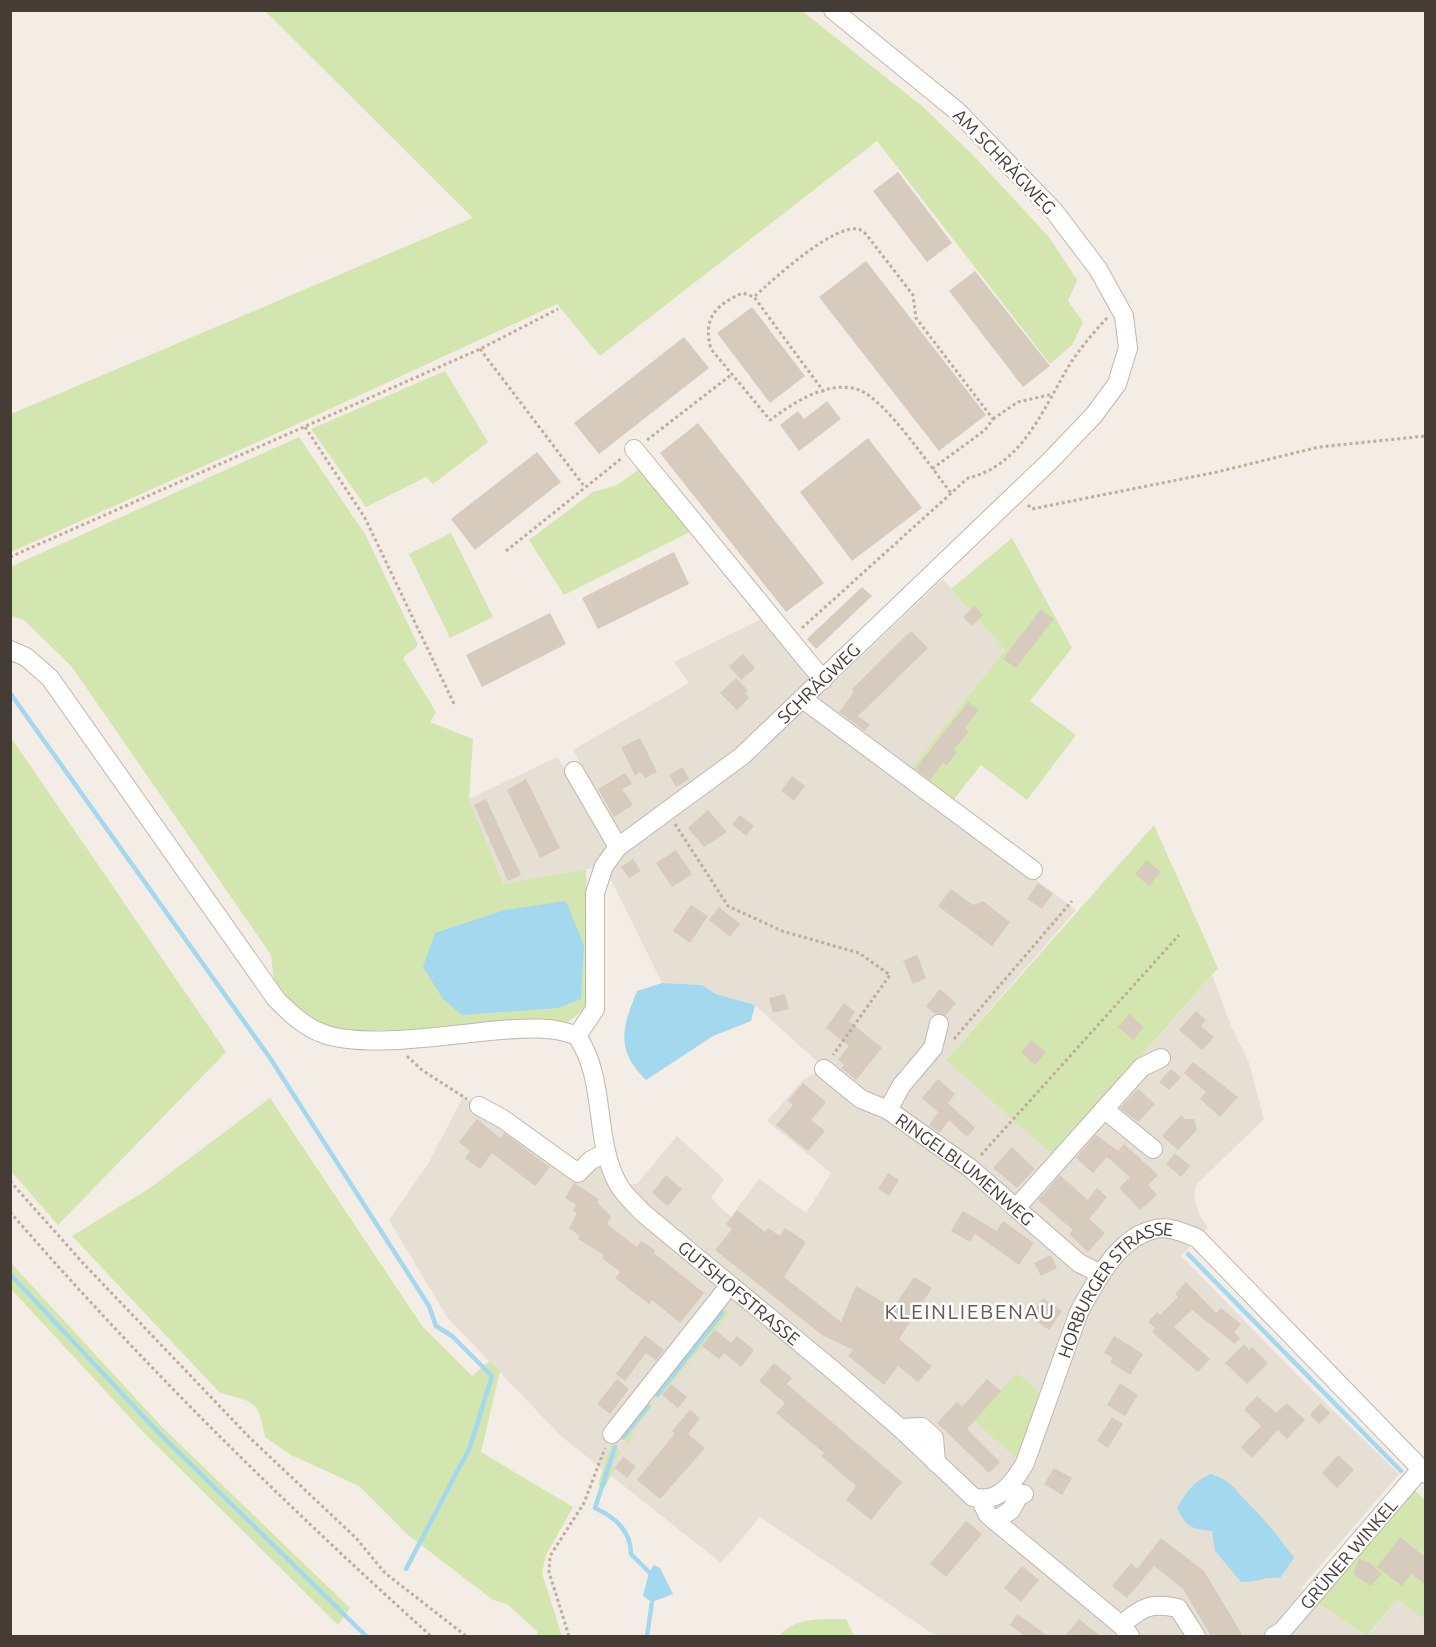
<svg xmlns="http://www.w3.org/2000/svg" width="1436" height="1647" font-family="Ubuntu,sans-serif">
<style>
.residential{fill:#e6dfd4}
.green{fill:#d4e6af}
.water{fill:#a3d8ef}
.lines{fill:none;stroke-linecap:round;stroke-linejoin:round}
.stream{stroke:#a3d8ef;stroke-width:4.5}
.building{fill:#d7cbbe}
.minor-casing{stroke:#c1b7ac;stroke-width:20}
.path{stroke:#bfae9a;stroke-width:3;stroke-dasharray:3 3;stroke-linecap:butt}
.minor{stroke:#fff;stroke-width:18}
.labels{text-anchor:middle;dominant-baseline:central;stroke-width:5;stroke-linejoin:round;paint-order:stroke}
.street-label{font-size:18px;fill:#453d35;stroke:#fff}
.quarter-label{font-size:21px;letter-spacing:1.5px;fill:#685a4d;stroke:#fff}
</style>
<rect width="100%" height="100%" fill="#f3ede6"/>
<g class="residential">
<polygon points="943,579 1005,650 902,780 1076,910 946,1060 1055,1156 1212,975 1231,1026 1249,1063 1264,1119 1196,1185 1194,1199 1200,1216 1208,1227 1181,1256 1313,1391 1399,1474 1301,1588 1367,1636 936,1636 760,1517 721,1563 561,1436 447,1317 389,1220 428,1164 463,1097 503,1119 578,1172 606,1153 618,1185 637,1184 677,1136 724,1179 711,1198 731,1217 759,1179 806,1213 831,1173 767,1121 803,1080 824,1068 755,1005 716,994 702,985 662,983 610,878 614,865 628,850 573,750 689,683 674,662 766,617 824,692"/>
<polygon points="557,757 618,847 604,866 503,884 469,799"/>
<polygon points="1397,1599 1425,1620 1425,1636 1368,1636"/>
</g>
<g class="green">
<polygon points="265,11 802,11 922,106 972,154 1049,237 1077,280 1068,301 1083,322 1072,345 1050,364 877,141 600,356 557,304 291,427 11,552 11,414 473,218"/>
<polygon points="445,371 488,442 433,484 426,477 366,507 311,429"/>
<polygon points="299,437 365,534 418,645 403,658 436,712 430,722 473,739 469,799 503,884 586,869 588,1002 581,1012 568,1022 548,1020 399,1030 338,1030 308,1018 289,1001 274,981 271,955 72,667 24,620 11,616 10,567"/>
<polygon points="639,469 690,532 564,595 529,540 593,492 617,485"/>
<polygon points="451,533 493,617 450,638 409,554"/>
<polygon points="1012,538 1072,648 1030,701 1076,735 1027,800 981,765 951,803 909,771 1005,650 951,589"/>
<polygon points="10,736 226,1052 58,1225 11,1171"/>
<polygon points="1154,825 1218,968 1054,1156 946,1060"/>
<path d="M 270,1098 L 422,1326 L 472,1376 L 490,1361 L 500,1371 L 481,1452 L 573,1507 L 546,1555 L 542,1573 L 562,1636 L 538,1636 L 537,1631 L 507,1604 L 493,1600 L 408,1535 L 359,1486 L 291,1455 L 265,1437 C 258,1401 256,1402 220,1393 L 72,1236 L 150,1188 Z"/>
<polygon points="11,1263 162,1427 350,1608 338,1625 147,1436 11,1289"/>
<polygon points="724,1307 730,1312 662,1395 653,1392"/>
<polygon points="1017,1373 1039,1392 1039,1398 1021,1451 1015,1457 974,1420"/>
<polygon points="645,1402 652,1407 631,1433 634,1436 628,1444 619,1434"/>
<polygon points="611,1444 621,1452 612,1463 615,1468 605,1487 598,1485"/>
<polygon points="1414,1490 1425,1500 1425,1620 1397,1599 1367,1636 1317,1602"/>
<path d="M 846,1619 L 854,1636 L 779,1636 C 794,1617 824,1619 846,1619 Z"/>
</g>
<g class="water">
<polygon points="566,901 584,945 581,999 558,1008 462,1015 443,999 423,967 435,933 505,910"/>
<path d="M 662,983 L 702,985 L 716,994 L 755,1005 L 751,1021 L 713,1036 L 646,1080 C 615,1049 622,1029 637,991 Z"/>
<path d="M 1211,1474 C 1230,1480 1235,1489 1248,1503 C 1265,1520 1279,1537 1294,1558 L 1280,1578 C 1265,1576 1255,1583 1241,1582 L 1215,1551 L 1212,1531 C 1191,1529 1186,1527 1177,1508 C 1186,1492 1194,1481 1211,1474 Z"/>
<polygon points="654,1565 660,1568 673,1594 652,1602 643,1596 649,1572"/>
</g>
<g class="lines">
<g class="stream">
<polyline points="10,693 270,1058 429,1306 436,1326 452,1336 492,1376 470,1447 406,1569"/>
<polyline points="1188,1254 1401,1471"/>
<polyline points="10,1274 157,1431 366,1636"/>
<polyline points="657,1395 722,1313"/>
<polyline points="623,1437 648,1406"/>
<path d="M 615,1447 L 595,1508 C 615,1517 631,1531 631,1554 L 649,1572"/>
<polyline points="647,1636 652,1602"/>
</g>
</g>
<g class="building">
<polygon points="898,172 952,243 927,262 873,191"/>
<polygon points="866,261 986,415 939,451 819,297"/>
<polygon points="975,271 1050,366 1023,387 949,291"/>
<polygon points="752,307 805,376 770,403 717,333"/>
<polygon points="684,337 709,368 599,454 574,423"/>
<polygon points="827,401 841,419 799,451 780,425 798,411 804,419"/>
<polygon points="698,423 824,583 786,612 660,453"/>
<polygon points="868,438 922,508 852,561 800,492"/>
<polygon points="537,452 561,482 475,550 451,519"/>
<polygon points="674,552 689,584 598,629 582,598"/>
<polygon points="862,587 872,596 816,649 807,639"/>
<polygon points="975,606 983,615 972,626 963,617"/>
<polygon points="1041,609 1054,619 1016,668 1003,659"/>
<polygon points="550,613 566,644 482,687 466,655"/>
<polygon points="911,631 928,648 858,716 870,725 865,731 839,712 854,692 852,689"/>
<polygon points="743,654 755,668 741,680 729,666"/>
<polygon points="736,678 748,690 745,693 749,698 737,710 720,693"/>
<polygon points="968,702 979,710 965,728 969,731 954,750 957,752 947,765 943,763 930,780 915,769"/>
<polygon points="640,738 657,772 645,778 640,772 635,776 621,747"/>
<polygon points="683,767 689,779 676,787 669,775"/>
<polygon points="625,773 632,784 622,789 633,805 614,817 598,789"/>
<polygon points="792,776 805,786 794,801 781,791"/>
<polygon points="526,779 560,848 540,858 507,790"/>
<polygon points="486,799 521,875 508,881 474,805"/>
<polygon points="708,810 727,832 704,847 688,828"/>
<polygon points="740,815 754,826 746,836 732,824"/>
<polygon points="676,850 692,874 672,887 656,863"/>
<polygon points="633,859 641,871 629,878 621,867"/>
<polygon points="1147,860 1161,872 1149,886 1135,874"/>
<polygon points="1038,883 1053,893 1042,909 1027,899"/>
<polygon points="951,889 973,905 983,901 1010,922 992,946 938,906"/>
<polygon points="691,905 708,916 690,943 673,931"/>
<polygon points="719,907 740,924 730,937 709,920"/>
<polygon points="917,955 926,978 913,984 903,961"/>
<polygon points="940,989 956,1003 946,1015 935,1014 926,1006"/>
<polygon points="785,994 789,1009 773,1013 769,998"/>
<polygon points="844,1003 855,1012 849,1021 882,1048 856,1080 841,1068 844,1065 838,1060 849,1046 826,1028"/>
<polygon points="1196,1011 1206,1020 1201,1026 1214,1037 1202,1050 1179,1030"/>
<polygon points="1129,1014 1144,1027 1133,1040 1118,1027"/>
<polygon points="1032,1040 1046,1052 1035,1065 1021,1052"/>
<polygon points="1193,1062 1238,1097 1220,1117 1200,1099 1206,1092 1184,1073"/>
<polygon points="1171,1069 1181,1077 1169,1090 1159,1082"/>
<polygon points="938,1079 955,1094 948,1103 975,1128 967,1137 949,1120 940,1133 929,1125 938,1112 922,1098"/>
<polygon points="803,1083 826,1102 811,1120 825,1131 808,1151 776,1125 793,1105 788,1101"/>
<polygon points="1138,1089 1155,1104 1138,1122 1120,1108"/>
<polygon points="1181,1115 1185,1119 1194,1119 1197,1130 1178,1150 1162,1136"/>
<polygon points="477,1119 500,1138 504,1133 550,1167 535,1186 492,1153 480,1169 465,1158 470,1151 459,1142"/>
<polygon points="1096,1135 1118,1151 1124,1144 1158,1175 1148,1185 1157,1195 1140,1210 1119,1188 1130,1177 1107,1157 1093,1173 1076,1158"/>
<polygon points="1012,1147 1035,1169 1017,1188 993,1168"/>
<polygon points="1175,1153 1190,1166 1181,1177 1166,1164"/>
<polygon points="888,1173 899,1180 889,1196 878,1189"/>
<polygon points="666,1175 682,1189 668,1206 652,1193"/>
<polygon points="1060,1175 1088,1200 1097,1188 1107,1197 1089,1219 1105,1233 1088,1252 1069,1234 1073,1230 1038,1200"/>
<polygon points="574,1183 599,1199 597,1202 611,1217 607,1224 637,1247 641,1241 655,1250 654,1253 704,1293 680,1323 652,1300 649,1304 615,1278 620,1272 602,1258 604,1255 578,1239 580,1236 569,1228 577,1213 573,1210 576,1205 565,1198"/>
<polygon points="737,1210 765,1232 768,1228 780,1236 785,1228 806,1242 784,1277 841,1322 856,1286 893,1308 914,1277 932,1288 899,1339 932,1366 918,1382 898,1366 884,1385 848,1356 853,1350 822,1335 715,1250 732,1229 726,1224"/>
<polygon points="963,1211 997,1231 1003,1221 1034,1243 1019,1265 975,1234 970,1242 951,1231"/>
<polygon points="1051,1255 1057,1268 1041,1276 1034,1263"/>
<polygon points="1186,1282 1216,1313 1221,1308 1241,1324 1234,1332 1240,1338 1235,1344 1192,1310 1174,1327 1210,1359 1198,1372 1152,1332 1155,1328 1148,1322 1157,1312 1160,1315 1178,1297 1175,1294"/>
<polygon points="1043,1298 1062,1311 1049,1330 1030,1317"/>
<polygon points="715,1330 731,1343 737,1336 754,1350 741,1367 724,1353 719,1359 702,1346"/>
<polygon points="645,1335 664,1350 656,1361 646,1353 625,1381 616,1374"/>
<polygon points="1114,1336 1143,1354 1130,1375 1110,1362 1113,1358 1104,1353"/>
<polygon points="1244,1344 1249,1350 1252,1347 1268,1363 1247,1384 1225,1363"/>
<polygon points="774,1363 792,1378 787,1384 902,1482 871,1520 846,1500 856,1486 821,1456 824,1453 776,1413 785,1403 759,1381"/>
<polygon points="617,1379 629,1389 610,1414 597,1404"/>
<polygon points="987,1379 1001,1391 967,1429 1000,1462 989,1473 937,1423 957,1402 962,1407"/>
<polygon points="1120,1383 1138,1395 1125,1416 1107,1405"/>
<polygon points="671,1384 687,1397 678,1408 662,1395"/>
<polygon points="1257,1396 1276,1413 1287,1403 1305,1420 1287,1439 1278,1430 1252,1458 1241,1447 1261,1426 1244,1410"/>
<polygon points="1320,1403 1330,1413 1319,1424 1310,1415"/>
<polygon points="690,1410 700,1418 688,1434 705,1448 660,1499 637,1480 675,1433 672,1431"/>
<polygon points="1112,1417 1123,1424 1108,1448 1097,1441"/>
<polygon points="1338,1455 1354,1470 1337,1488 1322,1473"/>
<polygon points="623,1457 636,1466 627,1478 615,1468"/>
<polygon points="1054,1468 1072,1478 1062,1495 1044,1484"/>
<polygon points="966,1521 982,1534 946,1577 930,1564"/>
<polygon points="1400,1537 1425,1557 1425,1584 1411,1574 1402,1586 1377,1567"/>
<polygon points="1161,1538 1204,1571 1243,1636 1211,1636 1183,1589 1154,1566 1127,1598 1112,1586 1131,1563 1137,1569"/>
<polygon points="1359,1559 1370,1563 1382,1574 1371,1586 1353,1574"/>
<polygon points="1022,1566 1039,1580 1021,1602 1004,1588"/>
<polygon points="1017,1614 1048,1636 1025,1636 1010,1625"/>
<polygon points="1079,1619 1100,1636 1065,1636"/>
</g>
<g class="lines">
<defs>
<g id="minor">
<polyline points="634,449 823,680"/>
<path d="M 10,650 L 26,657 L 50,678 L 276,999 C 290,1013 304,1027 324,1034 C 368,1049 453,1034 501,1030 C 527,1028 553,1026 577,1036"/>
<polyline points="803,699 1033,870"/>
<polyline points="574,771 618,847"/>
<path id="s1" d="M 577,1036 L 595,1009 L 595,893 L 604,866 L 618,847 L 742,756 L 1050,461 L 1094,415 L 1117,384 L 1128,348 L 1124,316 L 1098,269 L 1054,211 L 957,111 L 833,10"/>
<path id="s2" d="M 577,1036 C 607,1080 593,1139 618,1184 C 624,1195 635,1204 643,1213 L 834,1371 L 900,1428 L 973,1497 C 998,1505 1014,1482 1025,1463 L 1079,1312 C 1095,1283 1117,1239 1152,1230 C 1167,1225 1182,1232 1197,1238 L 1426,1474"/>
<path id="s3" d="M 824,1069 L 861,1099 L 888,1110 L 970,1168 L 1079,1263 L 1101,1274"/>
<polyline points="479,1106 503,1119 578,1173 591,1160 606,1153"/>
<polyline points="1104,1109 1153,1149"/>
<polyline points="888,1110 901,1086 933,1048 939,1024"/>
<polyline points="1016,1208 1142,1067 1161,1058"/>
<polyline points="900,1428 922,1427 934,1438 936,1463"/>
<polyline points="612,1434 729,1286"/>
<polyline points="980,1499 988,1515 1121,1625 1130,1636"/>
<polyline points="995,1521 1011,1510 1020,1494 1024,1494"/>
<path d="M 1121,1625 C 1143,1607 1150,1602 1178,1608 L 1196,1636"/>
<path id="s4" d="M 1274,1636 L 1282,1631 L 1421,1469"/>
</g>
</defs>
<use href="#minor" class="minor-casing"/>
<g class="path">
<path d="M 755,296 C 775,278 833,224 859,229 L 866,234 L 913,295 L 916,318 L 993,419 L 985,430 L 932,469"/>
<polyline points="480,349 584,486"/>
<path d="M 824,392 L 754,297 L 743,293 C 716,304 702,319 711,349 L 770,420 C 793,403 829,379 859,390 C 886,400 932,469 951,493"/>
<polyline points="993,419 1018,402 1053,394"/>
<polyline points="305,427 365,518 455,706"/>
<polyline points="647,440 731,375"/>
<polyline points="1028,505 1032,509 1217,472 1319,447 1426,436"/>
<polyline points="506,551 622,458"/>
<polyline points="10,557 480,349 558,309"/>
<path d="M 802,628 L 968,478 C 1022,466 1044,407 1070,364 C 1081,347 1094,332 1108,317"/>
<polyline points="675,824 728,906 782,931 859,953 890,975 833,1055"/>
<polyline points="954,1039 1072,901"/>
<polyline points="407,1056 422,1070 467,1099"/>
<polyline points="981,1155 1179,935"/>
<polyline points="10,1181 82,1262 250,1438 356,1538 385,1573 466,1636"/>
<path d="M 10,1212 C 141,1363 283,1503 431,1636"/>
<polyline points="569,1636 549,1572 550,1556 584,1503 605,1448"/>
</g>
<use href="#minor" class="minor"/>
</g>
<g class="labels">
<g class="street-label">
<text transform="translate(1005 161) rotate(46)">AM SCHRÄGWEG</text>
<text stroke="none"><textPath href="#s1" startOffset="460">SCHRÄGWEG</textPath></text>
<text stroke="none"><textPath href="#s3" startOffset="174">RINGELBLUMENWEG</textPath></text>
<text stroke="none"><textPath href="#s2" startOffset="318">GUTSHOFSTRASSE</textPath></text>
<text stroke="none"><textPath href="#s2" startOffset="900">HORBURGER STRASSE</textPath></text>
<text stroke="none"><textPath href="#s4" startOffset="111">GRÜNER WINKEL</textPath></text>
</g>
<g class="quarter-label">
<text x="970" y="1311">KLEINLIEBENAU</text>
</g>
</g>
<rect width="1436" height="1647" fill="none" stroke="#453d35" stroke-width="24"/>
</svg>
